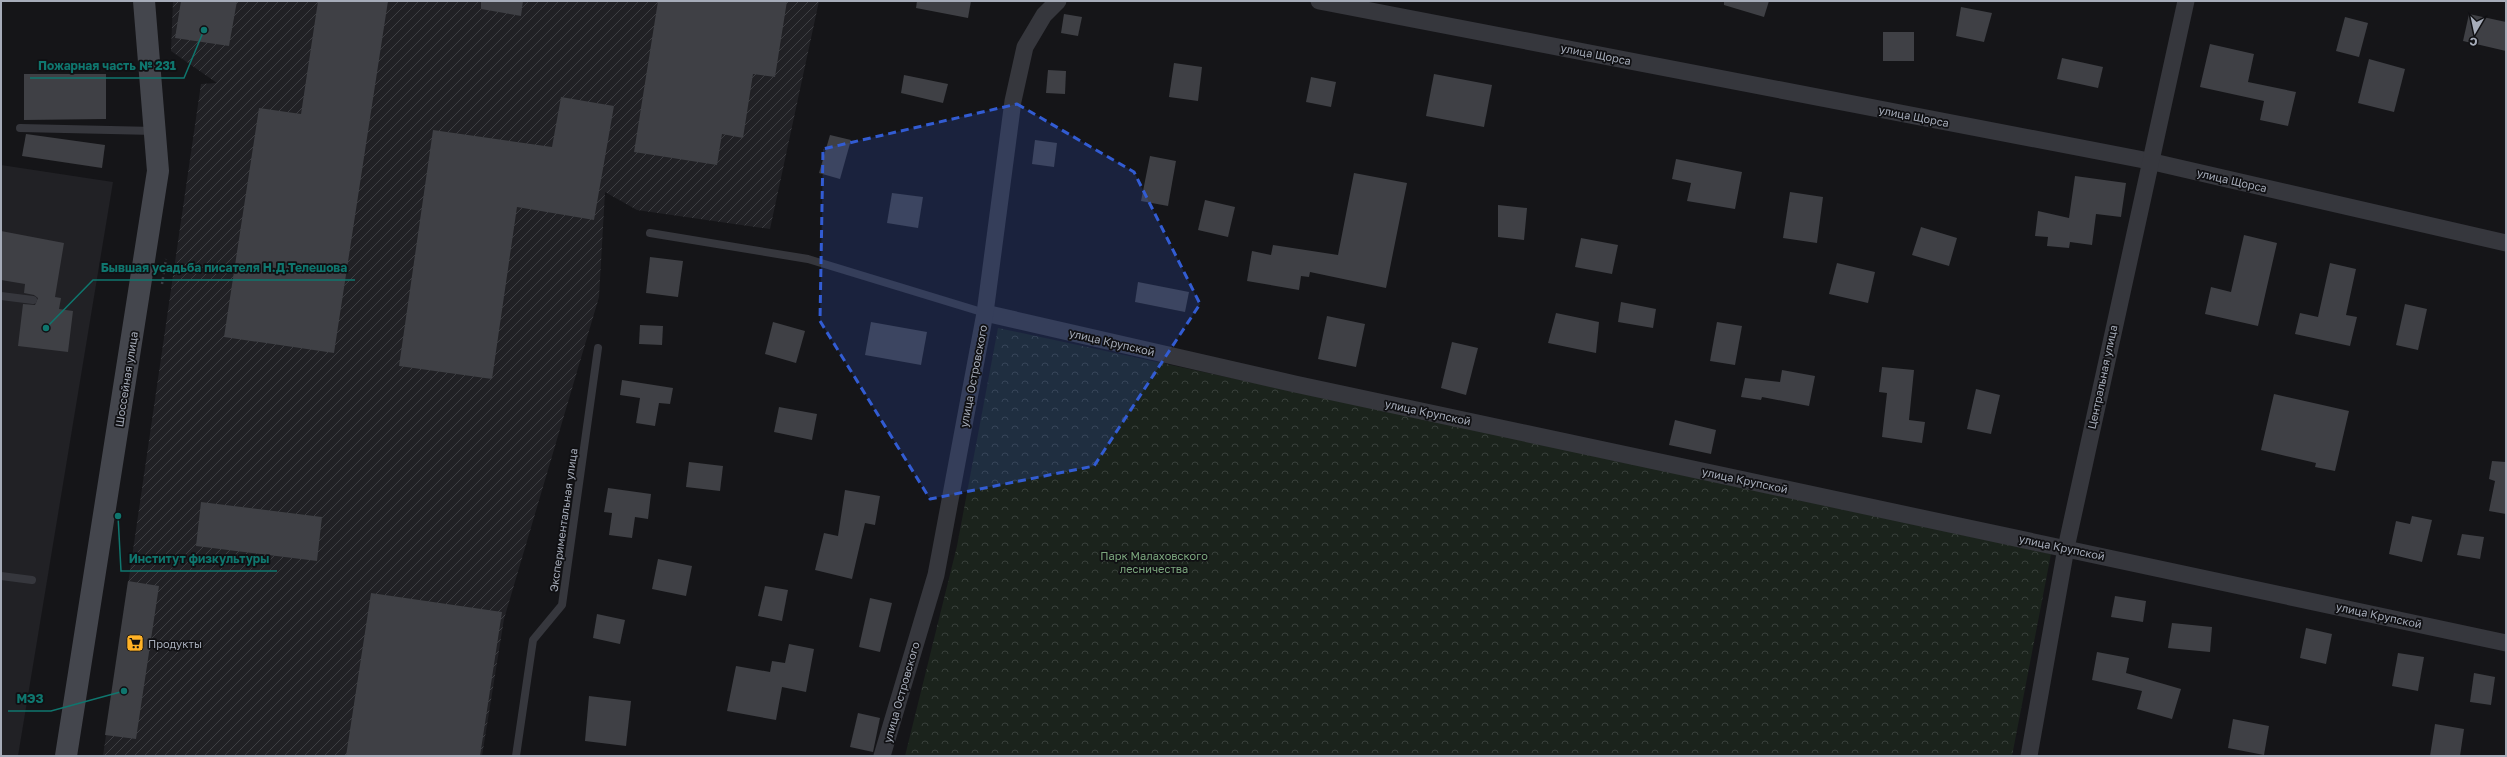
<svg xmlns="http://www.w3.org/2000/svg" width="2507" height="757" font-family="'Golos Text',sans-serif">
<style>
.built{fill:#212125}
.industrial{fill:url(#industrial-furrows)}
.forest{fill:url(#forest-crowns)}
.building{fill:#3f4045}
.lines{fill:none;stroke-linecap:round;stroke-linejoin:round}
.path{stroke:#3c3e44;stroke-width:2.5;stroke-dasharray:2 3;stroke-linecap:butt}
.service{stroke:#36373d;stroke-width:8}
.minor{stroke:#36373d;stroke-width:17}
.secondary{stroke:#44464d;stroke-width:22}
.marked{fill:#325cd3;fill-opacity:0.2;stroke:#325cd3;stroke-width:3;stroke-dasharray:8 5;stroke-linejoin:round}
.labels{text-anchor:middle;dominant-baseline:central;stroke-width:3.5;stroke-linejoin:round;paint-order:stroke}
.street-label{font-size:11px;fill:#a6acb9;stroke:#101013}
.park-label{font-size:11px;fill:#7ba67d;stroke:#101013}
.poi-label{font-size:11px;fill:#a6acb9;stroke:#101013;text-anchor:start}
.leader{fill:none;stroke:#0f766e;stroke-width:1.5}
.callout-dot{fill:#0f766e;stroke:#101013;stroke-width:1.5}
.callout-label{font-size:12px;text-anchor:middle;font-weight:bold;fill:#0f766e;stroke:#101013;stroke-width:3.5;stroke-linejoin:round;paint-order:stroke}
</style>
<defs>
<pattern id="industrial-furrows" width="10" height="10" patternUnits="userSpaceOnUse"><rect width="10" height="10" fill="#212125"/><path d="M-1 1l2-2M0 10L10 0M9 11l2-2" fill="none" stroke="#3e3f43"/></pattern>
<pattern id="forest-crowns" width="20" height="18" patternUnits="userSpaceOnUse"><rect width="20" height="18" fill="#1b231c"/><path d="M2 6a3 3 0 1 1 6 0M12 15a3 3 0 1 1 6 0" fill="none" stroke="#39403b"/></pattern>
</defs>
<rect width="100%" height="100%" fill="#151518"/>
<polygon class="built" points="1,165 113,182 18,756 1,756"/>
<polygon class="industrial" points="173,1 819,1 770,229 637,210 605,192 599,297 504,619 482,756 103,756 201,84 217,83 171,51"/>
<polygon class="forest" points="998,328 2051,554 2012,756 905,756 957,546"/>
<g class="building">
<polygon points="181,1 237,1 229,46 175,38"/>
<polygon points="318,1 388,1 334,353 224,337 259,108 301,114"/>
<polygon points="481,1 523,1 521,16 481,9"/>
<polygon points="658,1 787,1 775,77 753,74 743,138 722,134 717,165 634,152"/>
<polygon points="917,1 971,1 968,18 916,8"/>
<polygon points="1724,1 1769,1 1764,17 1724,5"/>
<polygon points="1961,7 1992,13 1984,42 1956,36"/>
<polygon points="1064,14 1082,17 1078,36 1061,33"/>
<polygon points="2469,14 2506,22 2506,51 2463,41"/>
<polygon points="2345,17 2368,23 2359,57 2336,51"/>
<rect x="1883" y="32" width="31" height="29"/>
<polygon points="2210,44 2254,54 2248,82 2296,92 2288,126 2260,120 2264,101 2200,87"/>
<polygon points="2062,58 2103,67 2098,88 2057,79"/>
<polygon points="2369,59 2405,69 2394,112 2358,103"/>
<polygon points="1174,63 1202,67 1198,101 1169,97"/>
<polygon points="1048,70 1066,71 1065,94 1046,93"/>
<polygon points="24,74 106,74 106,119 24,120"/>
<polygon points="1434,74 1492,85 1484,127 1426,116"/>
<polygon points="904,75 948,84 943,103 901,93"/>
<polygon points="1311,77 1336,82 1331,107 1306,102"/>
<polygon points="561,97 614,106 594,220 517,207 492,379 399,366 433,130 552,147"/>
<polygon points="26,134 105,145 102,168 22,156"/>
<polygon points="830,135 851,140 840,179 819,173"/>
<polygon points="1035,140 1057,143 1054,167 1032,164"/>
<polygon points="1150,156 1176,161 1168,206 1141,201"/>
<polygon points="1676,159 1742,172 1735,209 1687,201 1691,183 1672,179"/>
<polygon points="1354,173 1407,183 1386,288 1310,272 1309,277 1301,276 1299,290 1247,281 1252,251 1271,255 1273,245 1338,255"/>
<polygon points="2075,176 2126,183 2121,217 2096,214 2092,245 2070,242 2069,248 2047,246 2048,237 2035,236 2038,211 2069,218"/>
<polygon points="1790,192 1823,197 1817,243 1783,238"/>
<polygon points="892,193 923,197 918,228 887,223"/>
<polygon points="1205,200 1235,207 1228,237 1198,230"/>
<polygon points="1498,205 1527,208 1524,240 1498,237"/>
<polygon points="1921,227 1957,238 1949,266 1912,255"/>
<polygon points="1,231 64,243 55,297 61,298 59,309 73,311 68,352 18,346 23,304 35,305 38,298 34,295 24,293 25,284 1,280"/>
<polygon points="2244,235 2277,243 2258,326 2205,314 2211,287 2231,292"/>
<polygon points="1581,238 1618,245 1612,274 1575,267"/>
<polygon points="650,257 683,261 678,297 646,293"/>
<polygon points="1837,263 1875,272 1868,303 1829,294"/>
<polygon points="2330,263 2356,269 2346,315 2357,317 2350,346 2295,334 2300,313 2318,317"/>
<polygon points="1138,282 1189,292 1185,312 1135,302"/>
<polygon points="1621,302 1656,309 1653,328 1618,322"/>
<polygon points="2405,304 2427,309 2418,350 2396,345"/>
<polygon points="1556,313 1599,322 1596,353 1548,343"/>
<polygon points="1327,316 1365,324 1356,367 1318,359"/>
<polygon points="773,322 805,331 796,363 765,354"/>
<polygon points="871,322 927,332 921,365 865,355"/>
<polygon points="1717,322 1742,326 1735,365 1710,361"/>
<polygon points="640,325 663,326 662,345 639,344"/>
<polygon points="1452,342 1478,348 1466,395 1441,388"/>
<polygon points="1882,367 1914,370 1909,420 1925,422 1922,443 1882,437 1887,393 1879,392"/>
<polygon points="1782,370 1815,376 1809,406 1762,397 1761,400 1741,397 1745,378 1780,382"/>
<polygon points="622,380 673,388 670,404 659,403 655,426 636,423 640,398 620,395"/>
<polygon points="1976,389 2000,395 1991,434 1967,429"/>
<polygon points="2274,394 2349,411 2335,471 2315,467 2316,463 2261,450"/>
<polygon points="779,407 817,414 812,440 774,432"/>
<polygon points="1675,420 1716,430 1711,454 1669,445"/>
<polygon points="2492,461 2506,462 2506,514 2489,511 2495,481 2489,479"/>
<polygon points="689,462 723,466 720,491 686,487"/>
<polygon points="608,488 651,494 648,519 635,517 632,538 609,535 612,513 604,512"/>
<polygon points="845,490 880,496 875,525 865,523 852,579 815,570 824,533 838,536"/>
<polygon points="201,502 322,517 317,561 196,546"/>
<polygon points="2412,516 2432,520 2422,562 2389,554 2396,521 2410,524"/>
<polygon points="2462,534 2484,537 2480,559 2457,555"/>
<polygon points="658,559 692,566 686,596 652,589"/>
<polygon points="128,581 159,586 136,739 105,735"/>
<polygon points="765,586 788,590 782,621 758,616"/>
<polygon points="371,593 502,612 480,756 346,756"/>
<polygon points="2115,596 2146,601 2143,622 2111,617"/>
<polygon points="870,598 892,603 880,652 859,647"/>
<polygon points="597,614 625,620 620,644 593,638"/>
<polygon points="2172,623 2212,627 2210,652 2168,648"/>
<polygon points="2306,628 2332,634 2326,664 2300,658"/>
<polygon points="789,644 814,649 806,692 782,687 776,720 727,711 736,666 770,672 772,661 785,663"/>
<polygon points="2097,652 2129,658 2126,673 2181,689 2172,719 2137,709 2142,691 2092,680"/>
<polygon points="2398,653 2424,657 2418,691 2392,686"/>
<polygon points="2474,673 2495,677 2491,705 2470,702"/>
<polygon points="589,696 631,701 626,746 585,741"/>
<polygon points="858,713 880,718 873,752 850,747"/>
<polygon points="2233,719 2269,726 2264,755 2228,748"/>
<polygon points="2435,724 2464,729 2460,756 2430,756"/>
</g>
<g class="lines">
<polyline class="path" points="162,284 166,259"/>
<g class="service">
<polyline points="20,128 155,131"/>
<polyline points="650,233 808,259 985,313"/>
<polyline points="1,296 33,300"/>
<polyline points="1,576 32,580"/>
<polyline points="516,756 533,640 562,605 598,348"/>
</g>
<g class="minor">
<polyline points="1319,1 2149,161 2506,243"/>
<polyline points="985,313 1295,384 2506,643"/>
<polyline points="882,756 936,575 985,313 1013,101 1025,47 1044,15 1058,1"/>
<polyline points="2029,756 2066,548 2186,1"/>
</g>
<polyline class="secondary" points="66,756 158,171 144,1"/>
</g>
<path class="marked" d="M 1017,104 L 1134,172 L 1200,304 L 1094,466 L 930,499 L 820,321 L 823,149 Z"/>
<defs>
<symbol id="supermarket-square" viewBox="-11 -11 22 22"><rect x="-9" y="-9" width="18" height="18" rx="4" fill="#ffb226" stroke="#101013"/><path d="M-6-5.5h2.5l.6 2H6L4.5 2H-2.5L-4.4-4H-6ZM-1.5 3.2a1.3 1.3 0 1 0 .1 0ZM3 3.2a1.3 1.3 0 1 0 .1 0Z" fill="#111"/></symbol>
</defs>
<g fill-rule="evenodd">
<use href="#supermarket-square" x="125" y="633" width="20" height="20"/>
</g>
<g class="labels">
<g class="street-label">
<text transform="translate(1596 54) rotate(11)">улица Щорса</text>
<text transform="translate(1914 116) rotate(11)">улица Щорса</text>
<text transform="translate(2232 180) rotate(13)">улица Щорса</text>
<text transform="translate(1112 342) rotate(13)">улица Крупской</text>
<text transform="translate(973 376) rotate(-79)">улица Островского</text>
<text transform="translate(2102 377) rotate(-78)">Центральная улица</text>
<text transform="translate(126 379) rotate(-81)">Шоссейная улица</text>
<text transform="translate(1428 412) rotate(12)">улица Крупской</text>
<text transform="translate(1745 480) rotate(12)">улица Крупской</text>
<text transform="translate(563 520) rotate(-82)">Экспериментальная улица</text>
<text transform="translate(2062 547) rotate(12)">улица Крупской</text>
<text transform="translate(2379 615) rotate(12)">улица Крупской</text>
<text transform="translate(901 692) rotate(-74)">улица Островского</text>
</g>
<g class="park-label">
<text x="1154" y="555">Парк Малаховского<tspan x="1154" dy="13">лесничества</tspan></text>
</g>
<g class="poi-label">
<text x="148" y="643">Продукты</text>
</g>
</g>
<path class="leader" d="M204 30L184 78H30M46 328L93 280H355M118 516L121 571H277M124 691L51 711H8"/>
<g class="callout-dot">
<circle cx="204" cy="30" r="4"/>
<circle cx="46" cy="328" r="4"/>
<circle cx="118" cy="516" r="4"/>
<circle cx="124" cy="691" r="4"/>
</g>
<g class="callout-label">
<text x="107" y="70">Пожарная часть № 231</text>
<text x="224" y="272">Бывшая усадьба писателя Н.Д.Телешова</text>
<text x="199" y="563">Институт физкультуры</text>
<text x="30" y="703">МЭЗ</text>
</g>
<rect width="2507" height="757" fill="none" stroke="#a6acb9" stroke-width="4"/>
<g transform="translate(2475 32) rotate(189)" stroke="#101013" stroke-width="3" paint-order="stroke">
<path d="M0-3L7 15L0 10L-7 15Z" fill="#a6acb9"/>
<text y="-6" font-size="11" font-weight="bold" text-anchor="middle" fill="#a6acb9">С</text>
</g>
</svg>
